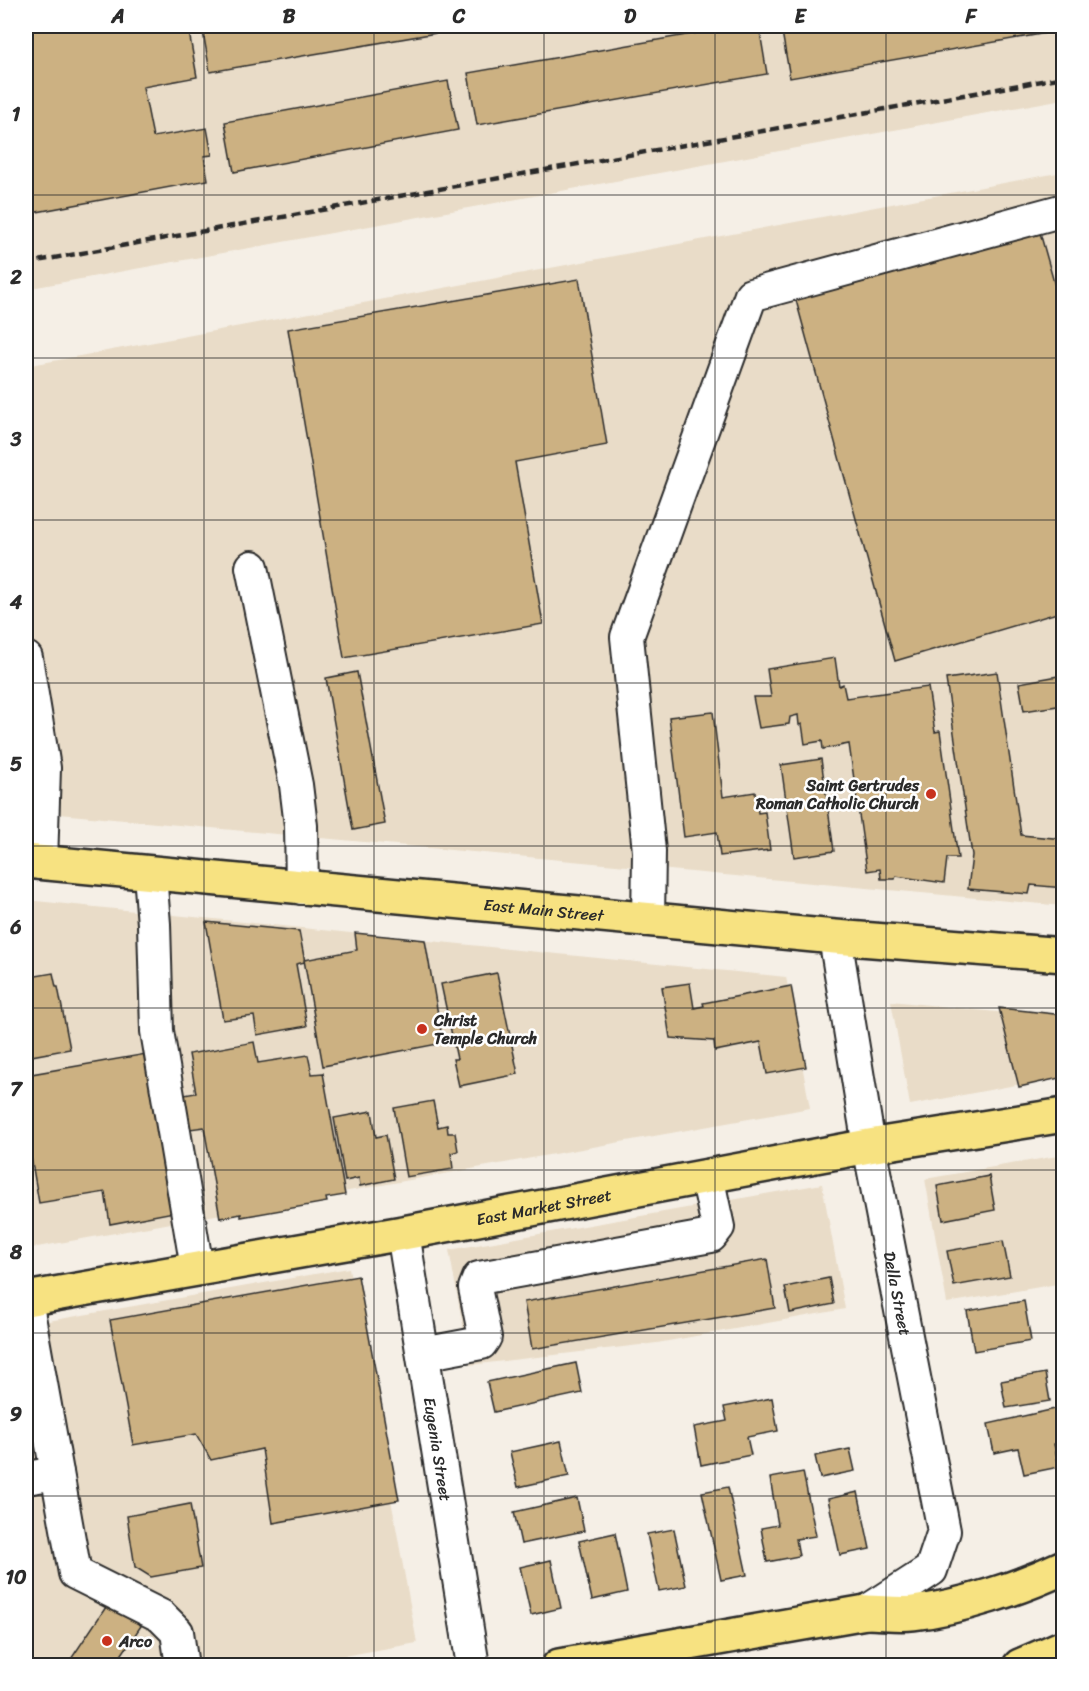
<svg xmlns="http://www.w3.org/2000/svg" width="1089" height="1691" font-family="Sriracha,sans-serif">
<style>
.built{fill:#e9dcc8}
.building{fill:#ccb182;stroke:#2b2b2b;stroke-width:1.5}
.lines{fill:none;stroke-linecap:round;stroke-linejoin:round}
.minor-casing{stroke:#2b2b2b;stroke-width:36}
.major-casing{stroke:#2b2b2b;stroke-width:38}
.highway-casing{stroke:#2b2b2b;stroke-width:38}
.minor{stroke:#fff;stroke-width:32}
.major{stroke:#f7e281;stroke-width:33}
.highway{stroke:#f7e281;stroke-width:33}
.rail{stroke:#2b2b2b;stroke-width:4.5;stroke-dasharray:9 4.5;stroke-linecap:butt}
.grid{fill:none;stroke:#2b2b2b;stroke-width:1.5;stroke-opacity:0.55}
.poi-dot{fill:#c8321e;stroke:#fff;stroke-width:2}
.labels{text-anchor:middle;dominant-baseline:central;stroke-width:5;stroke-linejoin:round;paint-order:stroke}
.poi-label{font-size:16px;font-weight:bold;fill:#2b2b2b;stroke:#fff;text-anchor:start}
.street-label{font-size:16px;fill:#2b2b2b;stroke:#fff}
.neatline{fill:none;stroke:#2b2b2b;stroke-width:2}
.grid-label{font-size:20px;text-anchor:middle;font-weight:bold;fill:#2b2b2b}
</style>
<rect width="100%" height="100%" fill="#f5efe6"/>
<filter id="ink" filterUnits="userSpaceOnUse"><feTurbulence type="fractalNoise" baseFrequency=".0167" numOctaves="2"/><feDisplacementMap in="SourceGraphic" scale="12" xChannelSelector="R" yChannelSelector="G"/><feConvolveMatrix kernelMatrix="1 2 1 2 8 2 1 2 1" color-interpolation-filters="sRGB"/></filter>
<g filter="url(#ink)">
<g class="built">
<polygon points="26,26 1063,26 1063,99 26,289"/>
<polygon points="1063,172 1063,906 26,811 26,366"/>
<polygon points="26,900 786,977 810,1108 26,1249"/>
<polygon points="891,1001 1063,1019 1063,1076 910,1105"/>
<polygon points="1063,1155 1063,1283 947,1303 925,1179"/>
<polygon points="822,1184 845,1309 657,1343 470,1365 449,1250"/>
<polygon points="349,1268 417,1643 293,1665 34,1665 26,1615 26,1325"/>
</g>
<g class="building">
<polygon points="26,26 188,26 197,77 143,87 153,137 207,128 212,155 204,156 208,180 26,214"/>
<polygon points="202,26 459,26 459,29 210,72"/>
<polygon points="738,26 759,26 767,74 477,125 468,73"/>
<polygon points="781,26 1063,26 1064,30 790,78"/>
<polygon points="448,81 458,130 234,172 225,122"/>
<polygon points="1039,229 1064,318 1064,611 895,661 794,293"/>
<polygon points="579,279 607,445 515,462 543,624 344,658 288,329"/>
<polygon points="835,658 839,686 843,684 846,698 928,687 935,732 940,731 958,858 947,858 944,883 896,876 895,879 881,879 880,869 867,871 849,744 823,749 822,741 805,744 802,724 799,725 798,715 790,717 789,724 759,728 753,697 771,697 767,669"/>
<polygon points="357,672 385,824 353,830 326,678"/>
<polygon points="997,672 1021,835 1064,839 1064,888 1031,885 1029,894 968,889 972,855 946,679"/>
<polygon points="1064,675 1064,705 1024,711 1019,683"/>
<polygon points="713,712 723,797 755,792 758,813 765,812 770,850 720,856 717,832 684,837 669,717"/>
<polygon points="821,759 834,851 794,857 781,765"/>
<polygon points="206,922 299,931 305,962 296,964 307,1026 257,1035 254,1016 223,1020"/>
<polygon points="355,933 425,940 443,1043 323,1066 304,960 357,950"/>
<polygon points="53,973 56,987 58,987 70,1049 26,1057 26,992 32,991 30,977"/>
<polygon points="497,973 518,1074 459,1086 453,1059 457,1059 441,984"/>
<polygon points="690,983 694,1008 704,1006 703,1003 791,986 806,1067 767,1074 761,1042 715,1051 714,1041 670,1038 662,987"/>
<polygon points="999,1008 1064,1015 1064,1077 1019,1087"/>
<polygon points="254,1042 258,1063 308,1055 312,1074 323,1073 345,1195 326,1198 327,1202 241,1217 241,1214 220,1218 204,1127 190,1129 184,1095 196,1093 189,1054"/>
<polygon points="146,1054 174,1212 110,1224 105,1192 39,1203 26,1128 26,1075"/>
<polygon points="433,1101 438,1127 447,1125 448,1133 455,1133 458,1151 451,1153 453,1169 406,1177 394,1108"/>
<polygon points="372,1111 376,1137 386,1135 394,1179 360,1186 359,1178 345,1181 334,1118"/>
<polygon points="989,1176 995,1210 943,1220 937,1186"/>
<polygon points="1003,1241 1010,1276 954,1286 947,1251"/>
<polygon points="767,1259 775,1308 532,1349 524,1302"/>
<polygon points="358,1276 399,1500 273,1523 262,1449 211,1460 196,1434 133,1445 110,1320"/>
<polygon points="829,1278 834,1304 790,1313 785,1287"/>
<polygon points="1024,1301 1031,1341 974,1351 967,1311"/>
<polygon points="1064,1357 1064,1395 1062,1395 1056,1359"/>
<polygon points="576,1363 582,1393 494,1412 487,1382"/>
<polygon points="1045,1373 1050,1401 1006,1408 1001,1381"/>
<polygon points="772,1398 778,1431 747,1437 751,1455 701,1465 694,1427 727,1421 724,1407"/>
<polygon points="1064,1407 1064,1442 1054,1444 1059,1467 1024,1474 1018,1448 994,1453 988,1424"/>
<polygon points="561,1441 569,1476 518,1487 510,1452"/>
<polygon points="850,1449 855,1471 820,1478 815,1456"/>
<polygon points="803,1472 816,1536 796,1539 799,1556 767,1562 761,1528 778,1525 770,1478"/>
<polygon points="728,1487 747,1575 721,1580 702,1492"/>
<polygon points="858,1492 870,1549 840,1555 828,1499"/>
<polygon points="577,1498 584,1531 521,1544 514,1512"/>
<polygon points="190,1504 201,1568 151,1577 135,1567 127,1516"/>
<polygon points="674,1529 686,1586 659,1591 647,1534"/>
<polygon points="615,1533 627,1592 592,1600 579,1541"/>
<polygon points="551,1560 561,1608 531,1615 520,1567"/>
<polygon points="110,1601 143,1623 114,1666 80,1666 71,1659"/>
</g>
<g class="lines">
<defs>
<g id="minor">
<polyline points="252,567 296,785 301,826 302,888"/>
<polyline points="26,658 44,768 41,863"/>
<polyline points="150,874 154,924 157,1031 197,1268"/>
<polyline points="648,920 649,851 627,637 751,295 1064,210"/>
<path id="s1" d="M 835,937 L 869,1146 L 944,1531 L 931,1570 L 866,1612"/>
<path id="s2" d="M 403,1233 L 473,1666"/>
<polyline points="26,1300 75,1573 161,1616 177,1632 182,1666"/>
<polyline points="423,1354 481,1343 485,1337 475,1288 479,1278 711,1236 718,1227 707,1176"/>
<polyline points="26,1478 57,1473"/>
</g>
<g id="major">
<path id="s3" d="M 26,861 L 835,937 L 1064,955"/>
<path id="s4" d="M 26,1299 L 403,1233 L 869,1146 L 1064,1115"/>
<polyline points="559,1666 866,1612"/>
</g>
<g id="highway">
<path d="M 866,1612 C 881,1612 898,1615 913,1613 C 961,1607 1020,1588 1064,1567"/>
<polyline points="1020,1666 1064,1647"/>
</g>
</defs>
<use href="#minor" class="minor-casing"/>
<use href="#major" class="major-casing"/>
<use href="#highway" class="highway-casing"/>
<use href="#minor" class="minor"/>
<use href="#major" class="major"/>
<use href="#highway" class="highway"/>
<polyline class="rail" points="26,263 1064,77"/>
</g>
</g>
<path class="grid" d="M 204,26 L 204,1666M 374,26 L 374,1666M 544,26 L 544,1666M 715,26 L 715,1666M 886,26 L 886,1666M 26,195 L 1064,195M 26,358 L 1064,358M 26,520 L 1064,520M 26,683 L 1064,683M 26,846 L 1064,846M 26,1008 L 1064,1008M 26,1170 L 1064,1170M 26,1333 L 1064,1333M 26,1496 L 1064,1496"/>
<g class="poi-dot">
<circle cx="931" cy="794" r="6"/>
<circle cx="422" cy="1029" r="6"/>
<circle cx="107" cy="1641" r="6"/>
</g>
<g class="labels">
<g class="poi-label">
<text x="919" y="785" text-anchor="end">Saint Gertrudes<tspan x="919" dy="18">Roman Catholic Church</tspan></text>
<text x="434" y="1020">Christ<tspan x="434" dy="18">Temple Church</tspan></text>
<text x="119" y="1641">Arco</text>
</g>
<g class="street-label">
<text stroke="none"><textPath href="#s3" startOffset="520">East Main Street</textPath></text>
<text stroke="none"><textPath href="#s4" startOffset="526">East Market Street</textPath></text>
<text stroke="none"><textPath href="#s1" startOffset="362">Della Street</textPath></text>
<text stroke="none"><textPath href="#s2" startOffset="219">Eugenia Street</textPath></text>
</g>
</g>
<rect width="1089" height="1691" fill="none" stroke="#fff" stroke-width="66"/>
<rect x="33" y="33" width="1023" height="1625" class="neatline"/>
<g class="grid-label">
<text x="118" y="23">A</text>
<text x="289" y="23">B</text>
<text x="459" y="23">C</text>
<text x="630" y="23">D</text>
<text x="800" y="23">E</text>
<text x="971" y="23">F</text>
<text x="16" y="121">1</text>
<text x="16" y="284">2</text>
<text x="16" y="446">3</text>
<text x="16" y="609">4</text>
<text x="16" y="771">5</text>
<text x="16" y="934">6</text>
<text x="16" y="1096">7</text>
<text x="16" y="1259">8</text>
<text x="16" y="1421">9</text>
<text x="16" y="1584">10</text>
</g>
</svg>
